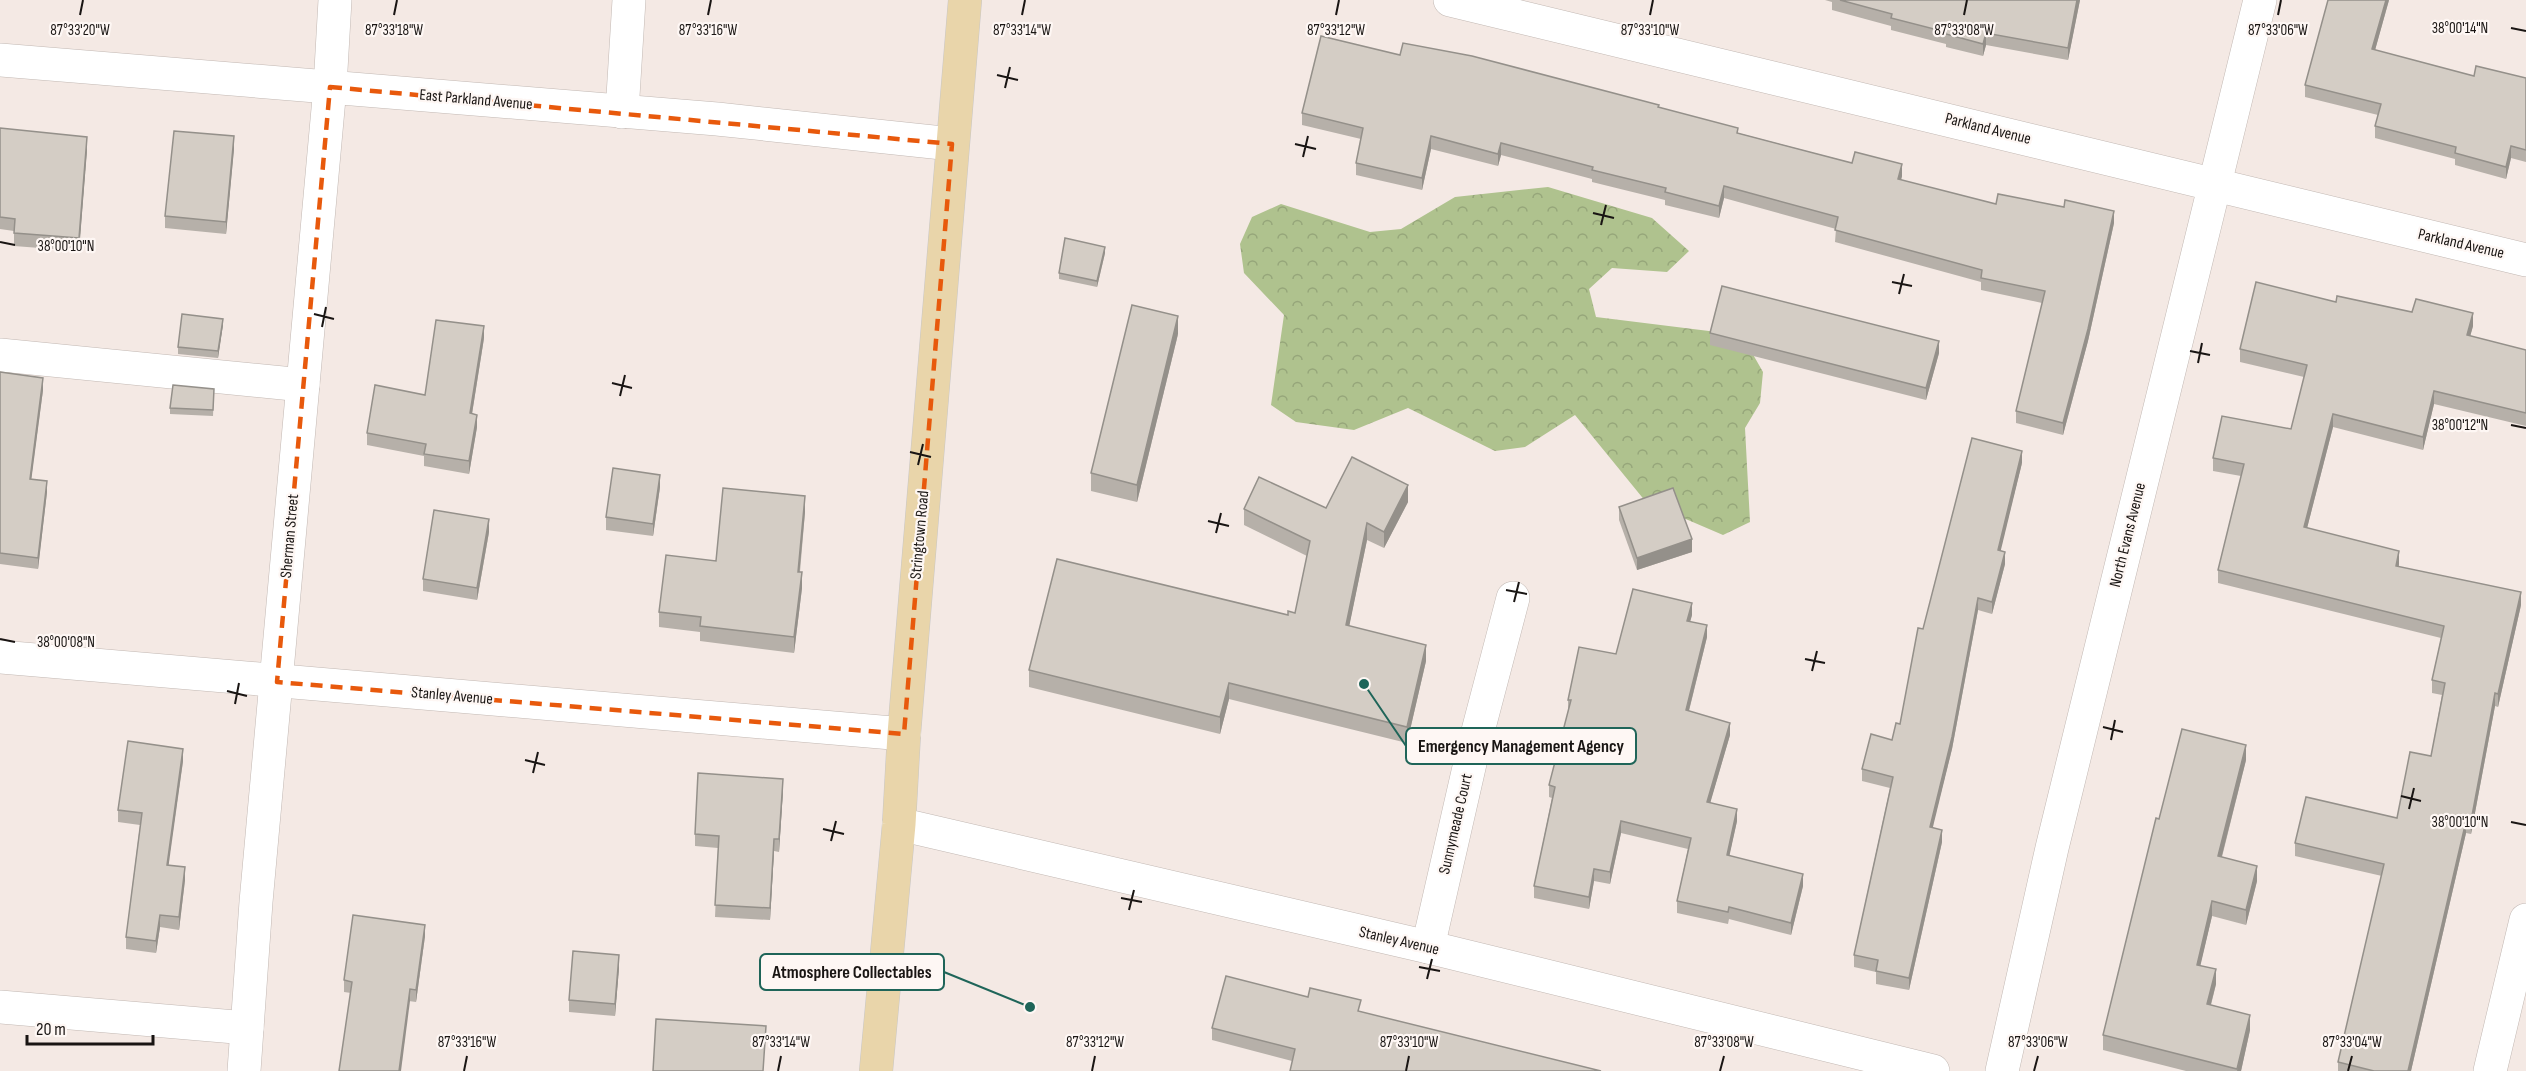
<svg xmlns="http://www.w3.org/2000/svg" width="2526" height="1071" font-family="'Sofia Sans Condensed',sans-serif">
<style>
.forest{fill:url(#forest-crowns)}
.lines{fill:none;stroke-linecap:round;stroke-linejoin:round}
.minor-casing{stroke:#c2b8b3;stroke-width:34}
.major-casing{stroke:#c8c7c6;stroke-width:34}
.minor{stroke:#fff;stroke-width:33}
.major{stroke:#e9d5aa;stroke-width:33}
.wall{fill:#b6b0a9}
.shaded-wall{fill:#94908a}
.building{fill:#d4cdc5;stroke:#94908a;stroke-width:1.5}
.marked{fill:none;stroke:#e8590c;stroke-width:4.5;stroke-dasharray:12 8;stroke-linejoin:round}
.ticks{fill:none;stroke:#191513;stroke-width:2}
.labels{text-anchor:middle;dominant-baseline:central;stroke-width:4.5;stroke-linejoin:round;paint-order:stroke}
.street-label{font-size:16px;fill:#191513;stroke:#fef7f4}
.ticks-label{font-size:15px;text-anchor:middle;fill:#191513;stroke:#fef7f4;stroke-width:4.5;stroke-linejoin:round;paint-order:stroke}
.leader{fill:none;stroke:#1f6559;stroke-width:2}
.callout-dot{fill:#1f6559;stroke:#fef7f4;stroke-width:2}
.callout{fill:#fef7f4;stroke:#1f6559;stroke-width:2}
.callout-label{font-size:18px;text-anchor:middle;font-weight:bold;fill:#191513}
</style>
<defs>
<pattern id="forest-crowns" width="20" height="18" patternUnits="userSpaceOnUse" patternTransform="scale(1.5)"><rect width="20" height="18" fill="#afc28e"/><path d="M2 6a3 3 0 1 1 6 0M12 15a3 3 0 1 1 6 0" fill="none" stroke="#96a67a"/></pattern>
</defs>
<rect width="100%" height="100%" fill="#f4e9e4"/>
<polygon class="forest" points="1548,187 1652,218 1689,251 1667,272 1612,268 1589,289 1596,317 1717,332 1747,344 1763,372 1760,403 1745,428 1750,522 1723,535 1646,502 1575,415 1525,447 1495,451 1408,408 1354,430 1296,422 1271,405 1284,315 1244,273 1240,244 1252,217 1281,204 1370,232 1401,229 1455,197"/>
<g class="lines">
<defs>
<g id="minor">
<polyline points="1450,0 2526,260"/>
<polyline points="0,60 717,119 952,144"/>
<polyline points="622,112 629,0"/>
<polyline points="0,355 303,385"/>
<polyline points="0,657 904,734"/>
<polyline points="899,824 1428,947 1933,1071"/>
<polyline points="1428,947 1473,750 1513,598"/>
<polyline points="0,1007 247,1028"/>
<polyline points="244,1071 256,902 330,87 335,0"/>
<polyline points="2002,1071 2052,848 2260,0"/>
<polyline points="2490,1071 2526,920"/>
</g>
<polyline id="major" points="876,1071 899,824 904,734 965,0"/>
</defs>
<use href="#minor" class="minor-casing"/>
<use href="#major" class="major-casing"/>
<use href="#minor" class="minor"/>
<use href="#major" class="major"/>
</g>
<g class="wall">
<polygon points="1825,0 2080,0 2068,60 1986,45 1983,56 1946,47 1946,44 1891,30 1891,26 1832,10 1832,2"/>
<polygon points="2389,0 2375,50 2474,76 2526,78 2526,162 2511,158 2506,179 2455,165 2455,159 2375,138 2375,126 2378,115 2305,97 2305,85"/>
<polygon points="1400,55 1659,107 1738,133 1902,176 1901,180 1996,204 2114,223 2088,341 2063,435 2016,423 2016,411 2042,303 1981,290 1981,282 1835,242 1836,229 1724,198 1719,218 1665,205 1665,200 1592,182 1592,179 1501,155 1498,166 1431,149 1422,190 1356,175 1356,163 1361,139 1302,125 1302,113"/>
<polygon points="0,128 87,150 79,251 14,246 14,231 0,229"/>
<polygon points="234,149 226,234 165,228 165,216"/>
<polygon points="1105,253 1097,287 1059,279 1059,273"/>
<polygon points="2336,302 2473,326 2470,336 2526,350 2526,426 2434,404 2423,450 2333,427 2307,528 2399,564 2399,567 2521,605 2498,707 2495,706 2471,834 2466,833 2411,1071 2338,1071 2338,1062 2382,876 2295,856 2295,843 2397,818 2431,756 2442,695 2432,693 2432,680 2441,638 2218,583 2218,570 2241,476 2213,471 2213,458 2291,429 2304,377 2240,362 2240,349"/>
<polygon points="223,325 218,358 178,354 178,347"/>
<polygon points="1710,333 1939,353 1926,400 1710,345"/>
<polygon points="1178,334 1137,502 1091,491 1091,473"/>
<polygon points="484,338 472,414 477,427 469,474 424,466 424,456 367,445 367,433 425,395"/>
<polygon points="0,372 43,390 31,479 47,492 38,569 0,564"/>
<polygon points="214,389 213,416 170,414 170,408"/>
<polygon points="2022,463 2000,550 2005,564 1992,614 1978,610 1952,749 1932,828 1942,842 1909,990 1876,984 1876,972 1854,967 1854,955 1890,788 1862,781 1862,769 1892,740 1900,724 1923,629"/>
<polygon points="660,487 653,536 606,530 606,517"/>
<polygon points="1408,502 1384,548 1367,540 1349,626 1426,661 1407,743 1229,699 1220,734 1029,687 1029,670 1295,613 1307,556 1244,525 1244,509 1326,508"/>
<polygon points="1619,507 1692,552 1637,570 1619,520"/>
<polygon points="805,512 800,572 802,588 794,653 700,641 700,632 659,627 659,612 716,561"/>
<polygon points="489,532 477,600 423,591 423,579"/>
<polygon points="1692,615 1690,621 1707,637 1689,711 1730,735 1710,803 1737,821 1729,856 1803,886 1791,935 1729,919 1728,924 1677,913 1677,901 1688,849 1621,833 1610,884 1594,881 1589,909 1534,898 1534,886 1552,798 1549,797 1549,785 1568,712 1568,700 1616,654"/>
<polygon points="2246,760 2222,857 2257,881 2246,925 2212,916 2200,966 2216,984 2211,1005 2250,1030 2241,1071 2186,1071 2103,1050 2103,1035 2159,819"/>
<polygon points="183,761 168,865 185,880 179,930 160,927 156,953 126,949 126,937 140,825 118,822 118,810"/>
<polygon points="783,791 779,852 774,851 770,920 715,917 718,848 695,846 695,834"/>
<polygon points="425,936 416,1002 344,992 344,980"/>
<polygon points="619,968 615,1016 569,1012 569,1000"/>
<polygon points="1308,997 1292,1061 1212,1040 1212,1028"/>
</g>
<g class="shaded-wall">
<polygon points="2077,0 2080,0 2068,60 2068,48"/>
<polygon points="2386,0 2389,0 2372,61 2372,49"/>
<polygon points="1986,33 1986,45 1983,56 1983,44"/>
<polygon points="234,136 234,149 226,234 226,222"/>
<polygon points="1431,136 1431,149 1422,190 1422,178"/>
<polygon points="87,137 87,150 79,251 79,238"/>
<polygon points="1501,143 1501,155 1498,166 1498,154"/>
<polygon points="2511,146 2511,158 2506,179 2506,167"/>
<polygon points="1902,164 1902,176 1898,191 1898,179"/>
<polygon points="1724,186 1724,198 1719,218 1719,206"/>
<polygon points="2114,211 2114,223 2088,341 2063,435 2063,423"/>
<polygon points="1105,247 1105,253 1097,287 1097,281"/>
<polygon points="2473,313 2473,326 2467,348 2467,335"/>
<polygon points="1178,316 1178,334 1137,502 1137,485"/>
<polygon points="223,319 223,325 218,358 218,351"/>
<polygon points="484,326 484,338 470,426 470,413"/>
<polygon points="1939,341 1939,353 1926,400 1926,388"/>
<polygon points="43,378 43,390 30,490 30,479"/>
<polygon points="2434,391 2434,404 2423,450 2423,437"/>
<polygon points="2333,414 2333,427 2304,540 2304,527"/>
<polygon points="477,415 477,427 469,474 469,461"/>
<polygon points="2022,451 2022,463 1998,562 1998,550"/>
<polygon points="660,475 660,487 653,536 653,524"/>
<polygon points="47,481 47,492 38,569 38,558"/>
<polygon points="1408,485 1408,502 1384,548 1384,532"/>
<polygon points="805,496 805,512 798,587 798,572"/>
<polygon points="489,519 489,532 477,600 477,588"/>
<polygon points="1367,523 1367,540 1346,642 1346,625"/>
<polygon points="1692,539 1692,552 1637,570 1637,558"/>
<polygon points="2399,551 2399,564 2396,579 2396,566"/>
<polygon points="2005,552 2005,564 1992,614 1992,602"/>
<polygon points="802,572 802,588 794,653 794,637"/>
<polygon points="2521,592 2521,605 2498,707 2498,694"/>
<polygon points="1978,598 1978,610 1952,749 1930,839 1930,827"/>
<polygon points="1692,603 1692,615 1687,633 1687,621"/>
<polygon points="1707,625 1707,637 1686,722 1686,710"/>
<polygon points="1426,645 1426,661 1407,743 1407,727"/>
<polygon points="1229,683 1229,699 1220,734 1220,717"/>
<polygon points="2495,693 2495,706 2471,834 2471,821"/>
<polygon points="1730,723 1730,735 1707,814 1707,802"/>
<polygon points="2246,745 2246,760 2218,871 2218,856"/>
<polygon points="183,749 183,761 167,877 167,865"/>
<polygon points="783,779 783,791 779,852 779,839"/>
<polygon points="1737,809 1737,821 1727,867 1727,855"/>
<polygon points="1621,821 1621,833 1610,884 1610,872"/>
<polygon points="2466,821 2466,833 2411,1071 2408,1071"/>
<polygon points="1942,830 1942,842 1909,990 1909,978"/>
<polygon points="774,839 774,851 770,920 770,908"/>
<polygon points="2257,866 2257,881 2246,925 2246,910"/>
<polygon points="185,867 185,880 179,930 179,917"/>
<polygon points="1594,869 1594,881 1589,909 1589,897"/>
<polygon points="1803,874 1803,886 1791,935 1791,923"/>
<polygon points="2212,901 2212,916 2197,980 2197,965"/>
<polygon points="160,915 160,927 156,953 156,941"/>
<polygon points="425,925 425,936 416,1002 416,990"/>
<polygon points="619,955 619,968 615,1016 615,1004"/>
<polygon points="2216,969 2216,984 2207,1019 2207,1004"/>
<polygon points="410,989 410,1001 401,1071 399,1071"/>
<polygon points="2250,1015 2250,1030 2241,1071 2237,1071"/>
</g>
<g class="building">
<polygon points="1840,0 2077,0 2068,48 1986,33 1983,44 1946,34 1946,32 1891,18 1892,14"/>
<polygon points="2328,0 2386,0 2372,49 2474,76 2476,66 2526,78 2526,150 2511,146 2506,167 2455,153 2456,147 2375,126 2381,104 2305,85"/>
<polygon points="1321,36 1400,55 1403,43 1472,56 1659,105 1658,107 1738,128 1737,133 1852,163 1855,152 1902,164 1898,179 1996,204 1998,194 2064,207 2065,200 2114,211 2088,329 2063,423 2016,411 2045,291 1981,278 1982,270 1835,230 1838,217 1724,186 1719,206 1665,192 1666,188 1592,170 1593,167 1501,143 1498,154 1431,136 1422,178 1356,163 1363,128 1302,113"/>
<polygon points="0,128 87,137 79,238 14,233 15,219 0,217"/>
<polygon points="174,131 234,136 226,222 165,216"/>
<polygon points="1065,238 1105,247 1097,281 1059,273"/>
<polygon points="2256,282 2336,302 2337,296 2412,312 2416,299 2473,313 2467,335 2526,350 2526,413 2434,391 2423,437 2333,414 2304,527 2399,551 2396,566 2521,592 2498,694 2495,693 2471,821 2466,821 2408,1071 2374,1071 2338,1062 2384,864 2295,843 2306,797 2397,818 2410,752 2431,756 2445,683 2432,680 2444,626 2218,570 2244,464 2213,458 2222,416 2291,429 2307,365 2240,349"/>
<polygon points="1722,286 1939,341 1926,388 1710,333"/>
<polygon points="1132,305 1178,316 1137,485 1091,473"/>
<polygon points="182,314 223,319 218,351 178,347"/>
<polygon points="436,320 484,326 470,413 477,415 469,461 424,454 426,444 367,433 375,385 425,395"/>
<polygon points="0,372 43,378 30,479 47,481 38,558 0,553"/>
<polygon points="173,385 214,389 213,410 170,408"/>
<polygon points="1972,438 2022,451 1998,550 2005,552 1992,602 1978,598 1952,737 1930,827 1942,830 1909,978 1876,971 1878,960 1854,955 1893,777 1862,769 1871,734 1892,740 1896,723 1900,724 1918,628 1923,629"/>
<polygon points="1352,457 1408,485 1384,532 1367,523 1346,625 1426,645 1407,727 1229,683 1220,717 1029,670 1057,559 1288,615 1288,611 1295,613 1310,541 1244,509 1259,477 1326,508"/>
<polygon points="613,468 660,475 653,524 606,517"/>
<polygon points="723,488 805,496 798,572 802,572 794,637 700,626 701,617 659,612 666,555 716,561"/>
<polygon points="1673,488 1692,539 1637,558 1619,507"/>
<polygon points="434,510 489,519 477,588 423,579"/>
<polygon points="1633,589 1692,603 1687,621 1707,625 1686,710 1730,723 1707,802 1737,809 1727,855 1803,874 1791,923 1729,907 1728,912 1677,901 1691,838 1621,821 1610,872 1594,869 1589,897 1534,886 1555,787 1549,785 1571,700 1568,700 1579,647 1616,654"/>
<polygon points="2182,729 2246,745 2218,856 2257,866 2246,910 2212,901 2197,965 2216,969 2207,1004 2250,1015 2237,1069 2103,1035 2156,818 2159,819"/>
<polygon points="128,741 183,749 167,865 185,867 179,917 160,915 156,941 126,937 142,813 118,810"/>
<polygon points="698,773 783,779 779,839 774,839 770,908 715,905 719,836 695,834"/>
<polygon points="353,915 425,925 416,990 410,989 399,1071 339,1071 352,982 344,980"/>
<polygon points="573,951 619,955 615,1004 569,1000"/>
<polygon points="1226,976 1308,997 1310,988 1361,1000 1358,1011 1601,1071 1290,1071 1295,1049 1212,1028"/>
<polygon points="656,1019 766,1026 763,1071 653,1071"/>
</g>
<path class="marked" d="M 330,87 L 952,144 L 904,734 L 277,682 Z"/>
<path class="ticks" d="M 80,15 L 83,0M 394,15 L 397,0M 708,15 L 711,0M 1022,15 L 1025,0M 1336,15 L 1339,0M 1650,15 L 1653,0M 1964,15 L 1967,0M 2278,15 L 2281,0M 2511,28 L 2526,31M 997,75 L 1018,80M 1005,88 L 1010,67M 1295,144 L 1316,149M 1303,157 L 1308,136M 1593,213 L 1614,218M 1601,225 L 1606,205M 0,242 L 15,245M 1892,282 L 1912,286M 1899,294 L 1904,274M 314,314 L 334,319M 322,327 L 326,307M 2190,351 L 2210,355M 2198,363 L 2202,343M 612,383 L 632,388M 620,396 L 625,375M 2511,425 L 2526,428M 910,452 L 931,457M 918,465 L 923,444M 1208,521 L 1229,526M 1216,533 L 1221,513M 1506,590 L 1527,594M 1514,602 L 1519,582M 0,639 L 15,642M 1805,659 L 1825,663M 1812,671 L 1817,651M 227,691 L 247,696M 235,704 L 239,683M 2103,727 L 2123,732M 2111,740 L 2115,720M 525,760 L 545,765M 533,773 L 538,752M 2401,796 L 2421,801M 2409,809 L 2414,788M 2511,822 L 2526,825M 823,829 L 844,834M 831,841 L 836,821M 1121,898 L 1142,902M 1129,910 L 1134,890M 1419,967 L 1440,971M 1427,979 L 1432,959M 464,1071 L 467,1056M 778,1071 L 781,1056M 1092,1071 L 1095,1056M 1406,1071 L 1409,1056M 1720,1071 L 1724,1056M 2034,1071 L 2038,1056M 2348,1071 L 2352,1056"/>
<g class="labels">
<g class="street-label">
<text transform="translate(476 100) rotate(5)">East Parkland Avenue</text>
<text transform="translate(1988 129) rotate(14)">Parkland Avenue</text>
<text transform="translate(2461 244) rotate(13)">Parkland Avenue</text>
<text transform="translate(920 535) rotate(-85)">Stringtown Road</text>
<text transform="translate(2128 535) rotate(-76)">North Evans Avenue</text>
<text transform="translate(290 536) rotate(-85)">Sherman Street</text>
<text transform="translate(452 696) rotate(5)">Stanley Avenue</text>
<text transform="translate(1456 824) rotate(-77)">Sunnymeade Court</text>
<text transform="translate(1399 941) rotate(13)">Stanley Avenue</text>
</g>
</g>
<g class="ticks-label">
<text x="2460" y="33">38°00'14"N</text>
<text x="80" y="35">87°33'20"W</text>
<text x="394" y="35">87°33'18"W</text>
<text x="708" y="35">87°33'16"W</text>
<text x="1022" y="35">87°33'14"W</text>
<text x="1336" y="35">87°33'12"W</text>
<text x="1650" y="35">87°33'10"W</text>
<text x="1964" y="35">87°33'08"W</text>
<text x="2278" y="35">87°33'06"W</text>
<text x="66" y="251">38°00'10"N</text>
<text x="2460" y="430">38°00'12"N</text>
<text x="66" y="647">38°00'08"N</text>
<text x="2460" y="827">38°00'10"N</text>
<text x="467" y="1047">87°33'16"W</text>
<text x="781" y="1047">87°33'14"W</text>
<text x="1095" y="1047">87°33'12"W</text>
<text x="1409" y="1047">87°33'10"W</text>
<text x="1724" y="1047">87°33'08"W</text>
<text x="2038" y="1047">87°33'06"W</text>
<text x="2352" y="1047">87°33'04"W</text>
</g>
<path class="leader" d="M1364 684L1406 746M1030 1007L944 972"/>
<g class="callout-dot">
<circle cx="1364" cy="684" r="6"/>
<circle cx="1030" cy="1007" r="6"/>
</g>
<g class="callout">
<rect x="1406" y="728" width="230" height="36" rx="6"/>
<rect x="760" y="954" width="184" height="36" rx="6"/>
</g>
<g class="callout-label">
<text x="1521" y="752">Emergency Management Agency</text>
<text x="852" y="978">Atmosphere Collectables</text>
</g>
<path d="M27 1035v9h126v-9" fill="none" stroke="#191513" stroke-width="3"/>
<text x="36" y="1035" font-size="18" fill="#191513" stroke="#fef7f4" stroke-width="4.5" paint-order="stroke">20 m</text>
</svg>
